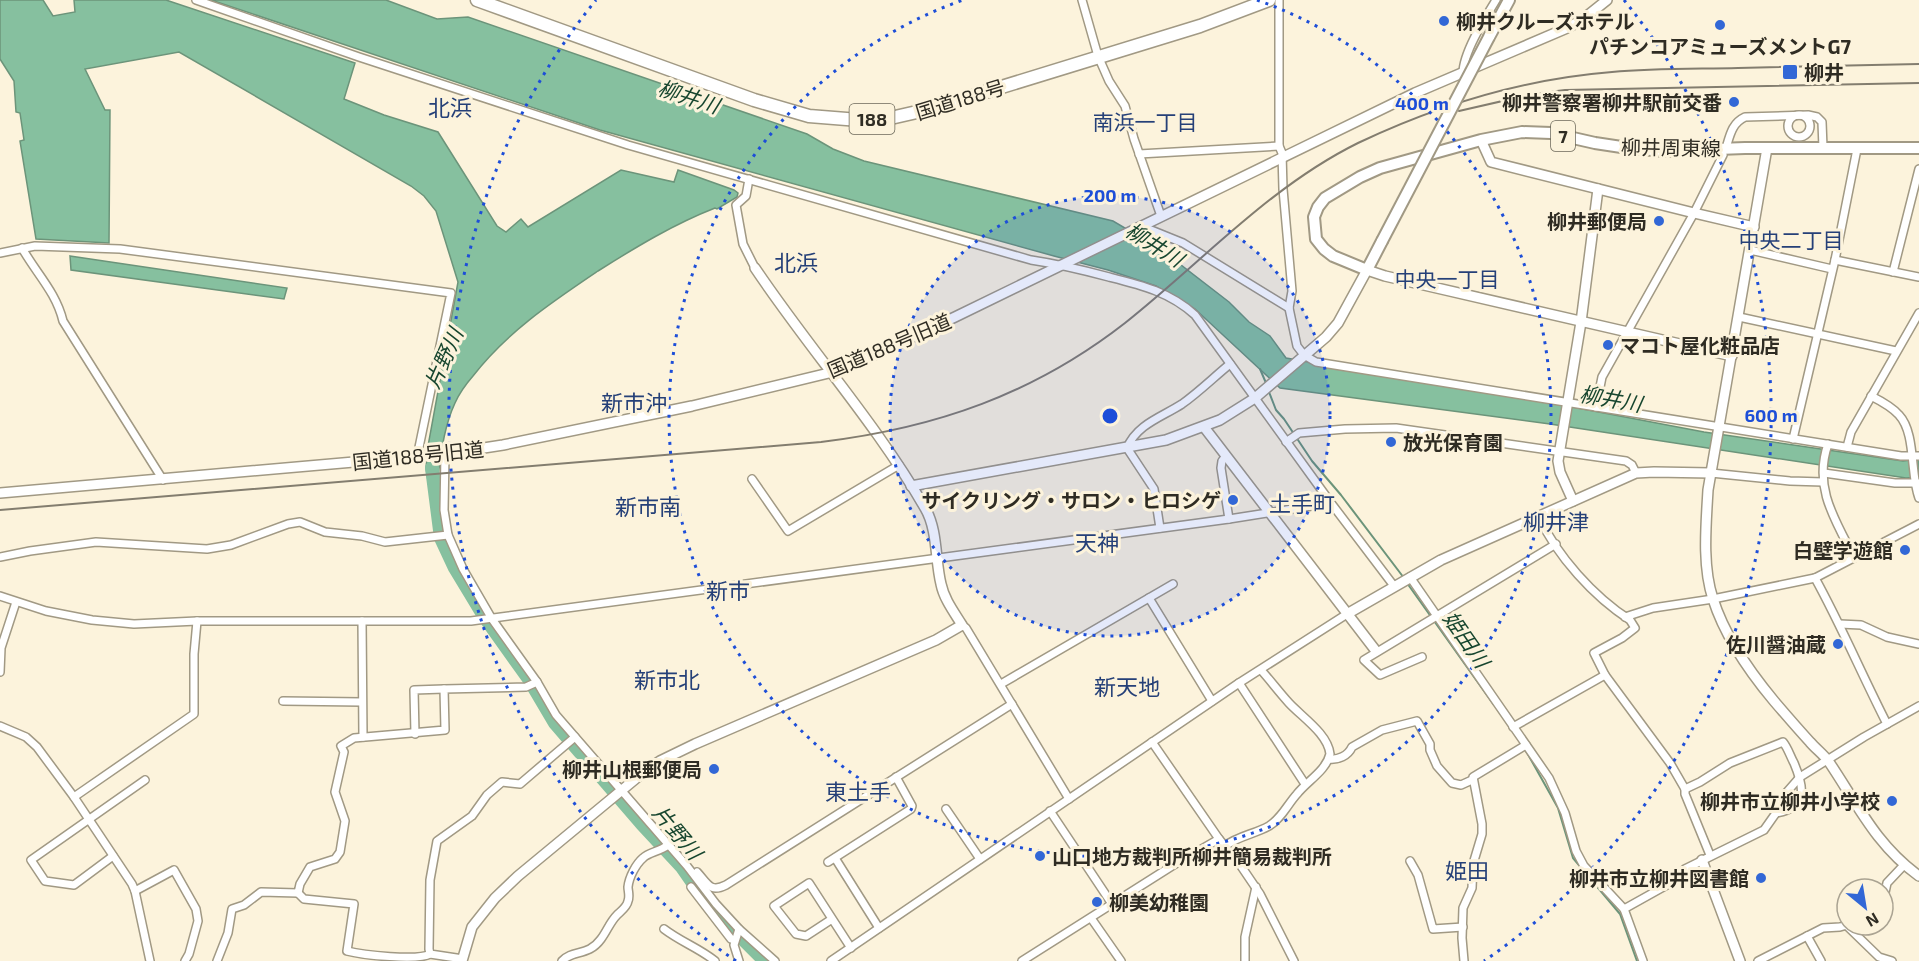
<svg xmlns="http://www.w3.org/2000/svg" width="1919" height="961" font-family="'Exo 2','Noto Sans JP',sans-serif">
<style>
.water{fill:#86c09f;stroke:#6c947a;stroke-width:1.5}
.lines{fill:none;stroke-linecap:round;stroke-linejoin:round}
.stream{stroke:#6c947a;stroke-width:2}
.river{stroke:#86c09f;stroke-width:14}
.street-casing{stroke:#a19984;stroke-width:10}
.secondary-casing{stroke:#a19984;stroke-width:12}
.primary-casing{stroke:#a19984;stroke-width:14}
.highway-casing{stroke:#a19984;stroke-width:15}
.street{stroke:#fff;stroke-width:7}
.secondary{stroke:#fff;stroke-width:9}
.primary{stroke:#fff;stroke-width:10}
.highway{stroke:#fff;stroke-width:12}
.rail{stroke:#837d6f;stroke-width:2}
.primary-bridge-casing{stroke:#a19984;stroke-width:14;stroke-linecap:butt}
.primary-bridge{stroke:#fff;stroke-width:10}
.ring{fill:none;stroke:#1d4ed8;stroke-width:3;stroke-dasharray:3 6}
.poi-dot{fill:#3267d6;stroke:#fcf3dc;stroke-width:2}
.labels{text-anchor:middle;dominant-baseline:central;stroke-width:6;stroke-linejoin:round;paint-order:stroke}
.shield{fill:#fcf3dc;stroke:#6c685a;stroke-width:1.5}
.shield-label{font-size:18px;font-weight:bold;fill:#2f2c23}
.poi-label{font-size:20px;font-weight:bold;fill:#2f2c23;stroke:#fcf3dc;text-anchor:end}
.street-label{font-size:20px;fill:#2f2c23;stroke:#fcf3dc}
.water-label{font-size:21px;font-style:italic;fill:#17462f;stroke:#fcf3dc}
.neighbourhood-label{font-size:21px;fill:#254078;stroke:#fcf3dc}
.quarter-label{font-size:22px;fill:#254078;stroke:#fcf3dc}
.centre{fill:#1d4ed8;stroke:#fcf3dc;stroke-width:3}
.ring-label{font-size:18px;text-anchor:middle;font-weight:bold;fill:#1d4ed8;stroke:#fcf3dc;stroke-width:6;stroke-linejoin:round;paint-order:stroke}
</style>
<rect width="100%" height="100%" fill="#fcf3dc"/>
<g class="water">
<path d="M 0,0 L 43,0 L 53,16 L 75,12 L 74,0 L 166,0 L 355,63 L 344,99 L 384,115 L 438,132 L 497,226 L 506,232 L 521,219 L 528,227 L 621,170 L 674,182 L 678,170 L 734,190 L 738,193 L 737,197 L 717,209 L 715,208 C 674,224 636,247 598,271 C 552,302 507,332 473,376 C 466,384 459,394 455,403 C 443,429 441,456 437,483 L 429,487 L 426,468 L 428,446 L 458,282 L 436,211 L 424,196 L 411,186 L 179,52 L 85,69 L 105,110 L 110,110 L 109,243 L 36,239 L 20,141 L 24,140 L 20,113 L 16,112 L 14,81 L 0,59 Z"/>
<polygon points="211,0 386,0 437,19 468,17 807,134 833,149 864,161 1113,221 1159,248 1229,302 1249,322 1270,336 1286,358 1567,406 1704,432 1903,461 1919,459 1919,477 1906,478 1550,424 1280,388 1195,309 1156,286 1108,270 1054,256 600,130"/>
<polygon points="70,256 287,288 284,299 71,270"/>
</g>
<g class="lines">
<g class="stream">
<polyline points="1260,369 1266,383"/>
<polyline points="1269,392 1276,410 1284,419 1312,461 1341,495 1404,578"/>
<polyline points="1407,583 1494,705"/>
<polyline points="1525,749 1558,808 1573,858 1620,914 1637,961"/>
</g>
<polyline class="river" points="432,468 441,538 455,568 484,616 529,679 555,723 642,824 682,867 707,903 765,961"/>
<defs>
<g id="street">
<path d="M 196,0 L 359,57 L 628,145 L 1031,260 C 1058,264 1083,270 1109,277 C 1141,285 1170,292 1195,315 L 1331,503 L 1394,586"/>
<polyline points="1082,0 1098,56 1109,81 1125,106 1134,139 1161,216"/>
<polyline points="1279,0 1279,146 1282,153 1283,189 1292,291 1289,308 1297,346 1304,355 1316,362 1901,456 1919,456"/>
<path d="M 1463,73 C 1463,53 1485,18 1496,0"/>
<circle cx="1799" cy="126" r="11"/>
<path d="M 1726,148 C 1730,135 1732,123 1745,117 L 1808,115 L 1817,117 L 1822,122 L 1823,148"/>
<polyline points="1139,154 1279,146"/>
<polyline points="749,179 746,196 736,205 743,244 755,268"/>
<polyline points="1141,226 1183,243 1289,308"/>
<path d="M 22,248 C 36,273 56,292 63,321 L 163,480"/>
<polyline points="1750,250 1832,269"/>
<polyline points="0,253 35,246 120,249 451,293 417,457"/>
<polyline points="1835,260 1919,277"/>
<polyline points="1893,272 1919,169"/>
<polyline points="1739,317 1896,351"/>
<path d="M 1871,396 C 1881,401 1892,407 1899,415 C 1916,433 1910,474 1919,498"/>
<polyline points="1596,407 1602,377 1694,213 1723,155"/>
<polyline points="1793,439 1835,260 1857,149"/>
<polyline points="1286,442 1299,433 1345,429 1396,428 1626,461 1632,465 1636,473"/>
<path d="M 1828,444 C 1813,487 1835,520 1854,557"/>
<polyline points="1847,447 1851,432 1919,313"/>
<polyline points="445,454 444,510 448,535 463,569 492,619 537,682 556,715 687,866 716,904 739,929 775,961"/>
<polyline points="1226,456 1222,461 1221,468 1229,519"/>
<polyline points="1711,473 1790,481 1823,482"/>
<polyline points="1824,473 1895,483 1919,483"/>
<polyline points="752,479 788,531 899,465"/>
<path d="M 1539,517 C 1557,556 1594,597 1630,620 L 1635,628 L 1622,638 L 1594,653 L 1605,675 L 1670,763 L 1685,789 L 1685,794 L 1710,855"/>
<path d="M 1160,528 L 1154,489 L 1127,448 C 1137,424 1162,417 1182,404 C 1199,392 1214,377 1230,364"/>
<polyline points="0,557 30,551 96,542 207,549 231,545 288,524 300,522 325,532 362,536 385,542 448,535"/>
<polyline points="1410,577 1549,778 1565,813 1576,851 1584,866 1624,909 1643,961"/>
<path d="M 1815,578 C 1841,625 1862,675 1887,724"/>
<polyline points="0,596 46,611 92,620 134,624 197,621 471,621 1229,519 1331,503"/>
<polyline points="1149,598 1212,701"/>
<polyline points="1625,617 1653,608 1713,599 1815,578 1919,524"/>
<polyline points="362,621 363,737"/>
<polyline points="1840,624 1861,625 1887,637 1919,644"/>
<polyline points="962,625 966,628 1069,799"/>
<polyline points="1422,657 1380,675 1364,660 1556,544"/>
<polyline points="0,672 1,648 16,602"/>
<polyline points="1239,683 1305,784"/>
<polyline points="1001,684 1173,584"/>
<polyline points="283,701 362,702"/>
<polyline points="0,726 26,737 37,747 74,797 132,884 135,891 150,961"/>
<polyline points="1513,727 1605,675"/>
<polyline points="415,734 414,690 444,689"/>
<polyline points="1152,742 1219,839 1241,866 1260,894 1294,961"/>
<path d="M 1329,759 C 1338,760 1348,756 1352,747 L 1382,730 L 1417,721 L 1430,744 L 1430,750 L 1437,766 L 1452,783 L 1461,785 L 1472,780"/>
<path d="M 1685,789 L 1700,782 L 1730,763 L 1783,742 C 1788,748 1790,756 1794,763 C 1804,787 1809,807 1776,813"/>
<polyline points="74,797 194,714 194,654 197,621"/>
<polyline points="946,809 980,859"/>
<polyline points="1050,811 1112,904"/>
<path d="M 1225,846 C 1238,836 1255,834 1269,826 C 1282,818 1287,805 1297,794 C 1307,781 1326,771 1330,754 C 1328,734 1302,717 1289,703 C 1279,692 1270,680 1261,670"/>
<polyline points="113,856 74,885 45,881 31,860 145,780"/>
<polyline points="835,858 879,928"/>
<polyline points="1410,861 1418,875 1433,929 1463,927"/>
<polyline points="828,862 911,809 912,806 896,777"/>
<path d="M 697,872 C 708,884 710,893 726,885 L 1012,704"/>
<polyline points="691,887 731,939 734,940"/>
<polyline points="135,891 174,870 196,909 198,921 189,954 185,961"/>
<path d="M 298,893 L 304,899 L 354,904 L 347,951 C 363,955 418,961 430,954"/>
<polyline points="1883,902 1887,883 1904,865"/>
<polyline points="1624,909 1667,885 1685,869 1764,830 1776,813 1786,793 1800,777 1864,737 1919,706"/>
<polyline points="1091,918 1121,961"/>
<polyline points="832,919 806,936 796,934 774,906 809,883 851,948"/>
<polyline points="1846,925 1879,957 1892,961"/>
<path d="M 664,929 C 681,942 699,948 715,961"/>
<polyline points="1807,936 1821,961"/>
<polyline points="463,959 430,954 429,949 430,880 437,841 472,816 487,795 502,782 520,784 575,737"/>
<polyline points="217,961 228,933 232,909 244,905 261,892 298,893 300,884 310,867 335,859 340,852 345,821 335,792 344,752 341,746 354,738 445,730 444,689 526,687 537,682"/>
<path d="M 562,961 C 573,949 588,957 601,939 C 607,931 610,922 617,915 C 621,911 627,907 628,901 C 630,896 628,891 628,887 C 629,877 636,864 643,858 C 649,852 659,852 668,845"/>
<polyline points="739,961 734,945 739,929"/>
<polyline points="831,961 1239,683 1347,614"/>
<polyline points="1022,961 1172,866 1219,839"/>
<polyline points="1245,961 1245,937 1256,887"/>
<polyline points="1464,961 1462,938 1463,908 1472,888 1473,864 1482,834 1482,824 1473,777 1526,745"/>
<polyline points="1758,961 1823,928 1840,927 1847,925"/>
</g>
<g id="secondary">
<polyline points="1481,140 1491,162 1694,213 1754,227"/>
<path d="M 1767,148 L 1708,490 C 1706,525 1702,566 1713,599 C 1725,637 1749,671 1774,701 C 1786,715 1798,729 1810,742 C 1816,749 1824,755 1829,762 C 1858,805 1876,845 1919,876"/>
<polyline points="1204,427 1376,651"/>
<polyline points="911,486 1166,440 1220,420 1255,398 1326,337 1338,323 1367,270 1385,276 1732,356"/>
<polyline points="0,493 445,454 503,445 692,406 833,372 866,359 955,317 1415,93 1567,28 1582,20 1607,0"/>
<polyline points="1573,501 1560,472 1558,461 1581,322 1598,189"/>
<polyline points="1347,614 1441,560 1636,473 1654,472 1711,473"/>
<polyline points="1702,860 1740,961"/>
<path d="M 462,961 L 472,927 L 495,898 L 518,876 L 645,771 L 660,761 L 695,744 L 936,640 L 962,625 C 954,612 944,599 941,584 C 935,560 938,530 925,508 C 876,423 810,350 755,268"/>
</g>
<g id="primary">
<polyline points="1489,37 1509,0"/>
<polyline points="1382,241 1367,270 1333,256 1324,249 1316,239 1314,217 1318,207 1325,198 1360,177 1380,168 1481,140 1522,132 1551,133 1595,143 1628,148 1665,151 1745,148 1919,148"/>
</g>
<polyline id="highway" points="477,0 754,100 809,116 859,120 895,117 930,109 1200,26 1269,0"/>
</defs>
<use href="#street" class="street-casing"/>
<use href="#secondary" class="secondary-casing"/>
<use href="#primary" class="primary-casing"/>
<use href="#highway" class="highway-casing"/>
<use href="#street" class="street"/>
<use href="#secondary" class="secondary"/>
<use href="#primary" class="primary"/>
<use href="#highway" class="highway"/>
<g class="rail">
<polyline points="1459,111 1533,94 1565,90 1919,83"/>
<path d="M 0,510 L 821,442 C 936,428 1034,394 1125,323 C 1202,262 1269,187 1358,143 C 1438,105 1524,79 1612,72 C 1654,68 1696,69 1738,68 C 1799,67 1859,65 1919,64"/>
</g>
<defs>
<polyline id="primary-bridge" points="1382,241 1489,37"/>
</defs>
<use href="#primary-bridge" class="primary-bridge-casing"/>
<use href="#primary-bridge" class="primary-bridge"/>
</g>
<circle cx="1110" cy="416" r="220" fill="#1d4ed8" fill-opacity=".12"/>
<g class="ring">
<circle cx="1110" cy="416" r="220"/>
<path d="M1257 0A441 441 0 1 1 963 0"/>
<path d="M736 961A661 661 0 0 1 596 0M1624 0A661 661 0 0 1 1484 961"/>
</g>
<g class="poi-dot">
<circle cx="1444" cy="21" r="6"/>
<circle cx="1720" cy="25" r="6"/>
<rect x="1782" y="64" width="16" height="16" rx="3"/>
<circle cx="1734" cy="102" r="6"/>
<circle cx="1659" cy="221" r="6"/>
<circle cx="1608" cy="345" r="6"/>
<circle cx="1391" cy="442" r="6"/>
<circle cx="1233" cy="500" r="6"/>
<circle cx="1905" cy="550" r="6"/>
<circle cx="1838" cy="644" r="6"/>
<circle cx="714" cy="769" r="6"/>
<circle cx="1892" cy="801" r="6"/>
<circle cx="1040" cy="856" r="6"/>
<circle cx="1761" cy="878" r="6"/>
<circle cx="1097" cy="902" r="6"/>
</g>
<g class="labels">
<g class="shield">
<rect x="849.5" y="104" width="45" height="30" rx="4.5"/>
<rect x="1551" y="121" width="24" height="30" rx="4.5"/>
</g>
<g class="shield-label">
<text x="872" y="119">188</text>
<text x="1563" y="136">7</text>
</g>
<g class="poi-label">
<text x="1456" y="21" text-anchor="start">柳井クルーズホテル</text>
<text x="1720" y="46" text-anchor="middle">パチンコアミューズメントG7</text>
<text x="1804" y="72" text-anchor="start">柳井</text>
<text x="1722" y="102">柳井警察署柳井駅前交番</text>
<text x="1647" y="221">柳井郵便局</text>
<text x="1620" y="345" text-anchor="start">マコト屋化粧品店</text>
<text x="1403" y="442" text-anchor="start">放光保育園</text>
<text x="1221" y="500">サイクリング・サロン・ヒロシゲ</text>
<text x="1893" y="550">白壁学遊館</text>
<text x="1826" y="644">佐川醤油蔵</text>
<text x="702" y="769">柳井山根郵便局</text>
<text x="1880" y="801">柳井市立柳井小学校</text>
<text x="1052" y="856" text-anchor="start">山口地方裁判所柳井簡易裁判所</text>
<text x="1749" y="878">柳井市立柳井図書館</text>
<text x="1109" y="902" text-anchor="start">柳美幼稚園</text>
</g>
<g class="street-label">
<text transform="translate(960 99) rotate(-17)">国道188号</text>
<text transform="translate(1671 147) rotate(1)">柳井周東線</text>
<text transform="translate(889 345) rotate(-23)">国道188号旧道</text>
<text transform="translate(418 455) rotate(-6)">国道188号旧道</text>
</g>
<g class="water-label">
<text transform="translate(689 96) rotate(18)">柳井川</text>
<text transform="translate(1155 244) rotate(32)">柳井川</text>
<text transform="translate(443 358) rotate(-66)">片野川</text>
<text transform="translate(1611 398) rotate(10)">柳井川</text>
<text transform="translate(1467 639) rotate(55)">姫田川</text>
<text transform="translate(678 832) rotate(50)">片野川</text>
</g>
<g class="neighbourhood-label">
<text x="1145" y="121">南浜一丁目</text>
<text x="1791" y="239">中央二丁目</text>
<text x="1447" y="278">中央一丁目</text>
</g>
<g class="quarter-label">
<text x="450" y="107">北浜</text>
<text x="796" y="262">北浜</text>
<text x="634" y="402">新市沖</text>
<text x="1302" y="503">土手町</text>
<text x="648" y="506">新市南</text>
<text x="1556" y="521">柳井津</text>
<text x="1097" y="542">天神</text>
<text x="728" y="590">新市</text>
<text x="667" y="679">新市北</text>
<text x="1127" y="686">新天地</text>
<text x="858" y="791">東土手</text>
<text x="1467" y="870">姫田</text>
</g>
</g>
<circle cx="1110" cy="416" r="9" class="centre"/>
<g class="ring-label">
<text x="1422" y="110">400 m</text>
<text x="1110" y="202">200 m</text>
<text x="1771" y="422">600 m</text>
</g>
<g transform="translate(1865 907) rotate(150)"><circle r="28" fill="#fcf3dc" stroke="#aaa392" stroke-width="1.5"/>
<path d="M0-4.5L10 22L0 15L-10 22Z" fill="#3267d6"/>
<text y="-9" font-size="16" font-weight="bold" text-anchor="middle" fill="#2f2c23">N</text>
</g>
</svg>
